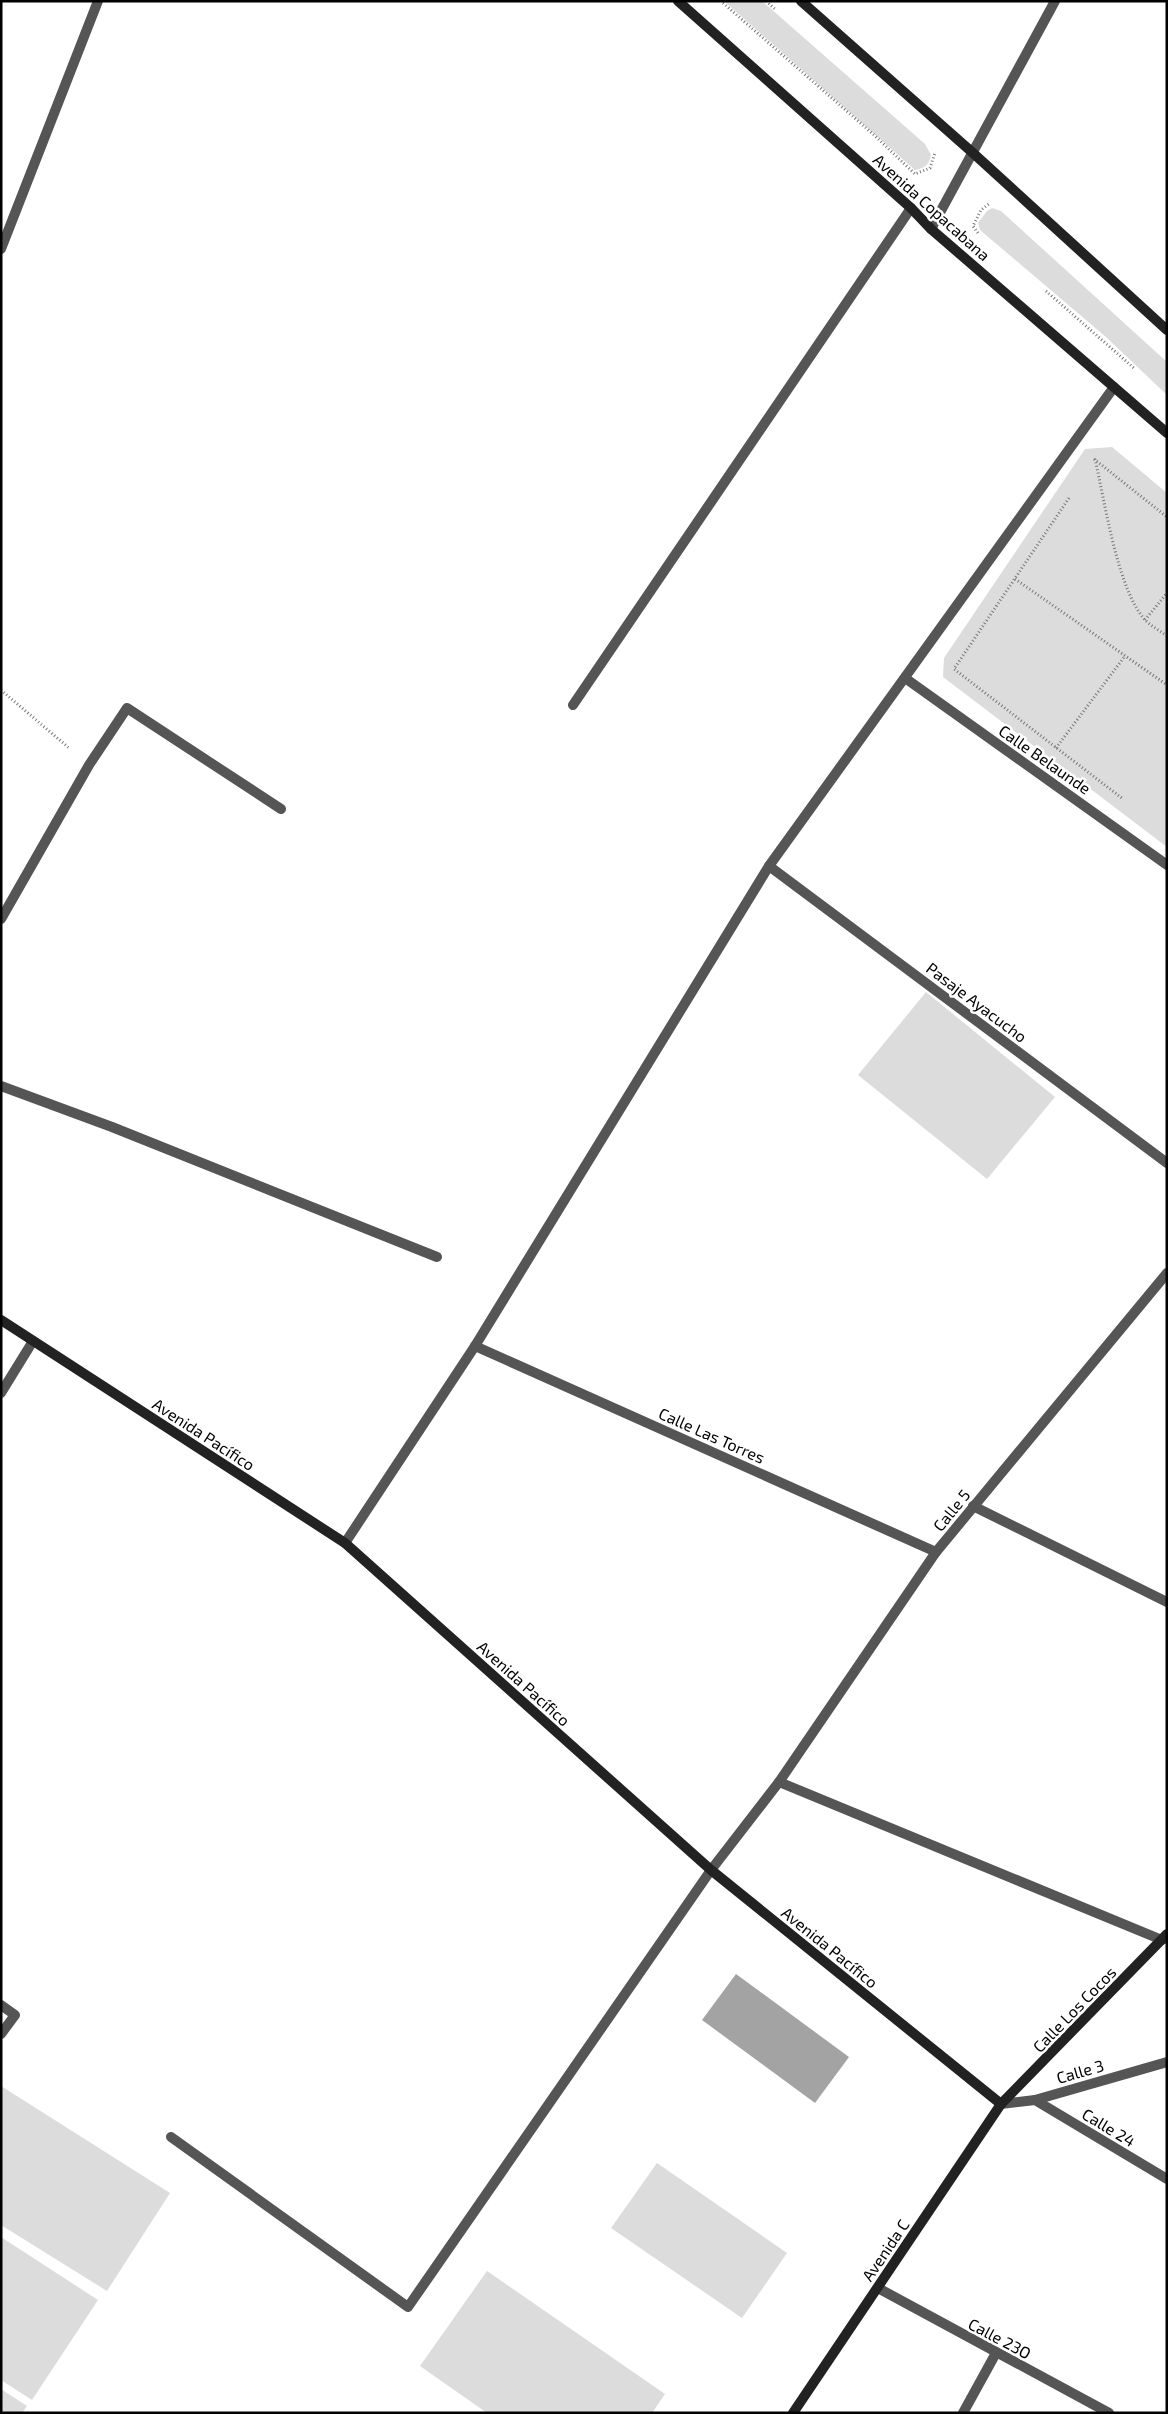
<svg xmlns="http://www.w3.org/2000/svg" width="1168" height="2414" font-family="'Exo 2',sans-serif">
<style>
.green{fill:#dcdcdc}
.water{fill:#a3a3a3}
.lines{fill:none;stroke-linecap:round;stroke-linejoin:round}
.path{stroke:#777;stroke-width:3;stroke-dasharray:1 2.5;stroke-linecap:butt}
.lane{stroke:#555;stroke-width:10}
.street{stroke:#555;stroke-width:10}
.secondary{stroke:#222;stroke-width:10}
.labels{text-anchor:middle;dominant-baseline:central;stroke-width:5;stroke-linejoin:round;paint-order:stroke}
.street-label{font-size:16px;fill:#000;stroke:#fff}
</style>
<rect width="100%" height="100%" fill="#fff"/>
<g class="green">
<path d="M 724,1 L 762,1 L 925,144 L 931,155 C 929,165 925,168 915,170 Z"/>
<polygon points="992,208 1001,211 1167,362 1167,395 1106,337 980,230 978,223 987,211"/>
<polygon points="1112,447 1167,493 1167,847 943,677 944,658 1085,449"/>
<polygon points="926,992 1055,1097 987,1179 858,1075"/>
<polygon points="1,2086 170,2193 107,2291 1,2225"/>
<polygon points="657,2163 787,2253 742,2318 611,2228"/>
<polygon points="1,2237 98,2300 32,2400 1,2380"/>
<polygon points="487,2271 665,2394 652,2413 487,2413 420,2366"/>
<polygon points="1,2389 27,2406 22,2413 1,2413"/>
</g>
<polygon class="water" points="736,1974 849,2057 815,2103 702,2020"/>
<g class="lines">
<g class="path">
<polyline points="766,1 776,10"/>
<polyline points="723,3 873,134 915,174 930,168 935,153"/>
<polyline points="978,233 973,226 981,210 990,203"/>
<polyline points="1046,291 1135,369"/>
<polyline points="1094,459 1167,517"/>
<path d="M 1095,459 C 1105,502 1117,588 1145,620 C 1151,626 1160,631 1167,636"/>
<polyline points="1069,498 954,669 1123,799"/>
<polyline points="1015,579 1167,685"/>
<polyline points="1145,620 1167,593"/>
<polyline points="1,690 69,748"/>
<polyline points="1056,748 1125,656"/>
</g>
<polyline class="lane" points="171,2137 408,2307 711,1870"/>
<g class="street">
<polyline points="931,229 1055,1"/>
<polyline points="1,249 98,1"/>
<polyline points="905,678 1167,865"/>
<polyline points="573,705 911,208"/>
<polyline points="769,866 1167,1163"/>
<polyline points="1,919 89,765 127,708 281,809"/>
<polyline points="1,1086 112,1127 437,1257"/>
<polyline points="475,1346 936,1552"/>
<polyline points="1,1393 33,1341"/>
<polyline points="973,1506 1167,1602"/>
<polyline points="345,1543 475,1346 769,866 1114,387"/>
<polyline points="779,1782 1162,1940"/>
<polyline points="711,1870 779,1782 936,1552 1167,1273"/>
<polyline points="1,2005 15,2015 1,2034"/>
<polyline points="1035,2100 1167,2179"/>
<polyline points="1001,2104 1035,2100 1167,2062"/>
<polyline points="878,2288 1109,2413"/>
<polyline points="963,2413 996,2353"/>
</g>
<g class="secondary">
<polyline points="678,1 911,208 931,229 1167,433"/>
<polyline points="801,1 973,153 1167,330"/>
<polyline points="1,1320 345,1543 711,1870 1001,2104"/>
<polyline points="793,2413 1001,2104 1167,1934"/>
</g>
</g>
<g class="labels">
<g class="street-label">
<text transform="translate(932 207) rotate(42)">Avenida Copacabana</text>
<text transform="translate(1045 759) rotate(35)">Calle Belaunde</text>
<text transform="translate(977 1002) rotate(37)">Pasaje Ayacucho</text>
<text transform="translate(204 1434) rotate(33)">Avenida Pacífico</text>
<text transform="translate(712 1435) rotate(24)">Calle Las Torres</text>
<text transform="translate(951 1510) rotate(-51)">Calle 5</text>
<text transform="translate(524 1683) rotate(42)">Avenida Pacífico</text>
<text transform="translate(830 1947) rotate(39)">Avenida Pacífico</text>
<text transform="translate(1074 2009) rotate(-46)">Calle Los Cocos</text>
<text transform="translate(1080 2071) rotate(-16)">Calle 3</text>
<text transform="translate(1109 2127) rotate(31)">Calle 24</text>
<text transform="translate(885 2250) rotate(-56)">Avenida C</text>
<text transform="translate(1000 2338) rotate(28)">Calle 23O</text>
</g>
</g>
<rect width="1168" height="2414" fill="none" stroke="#000000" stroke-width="5"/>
</svg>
